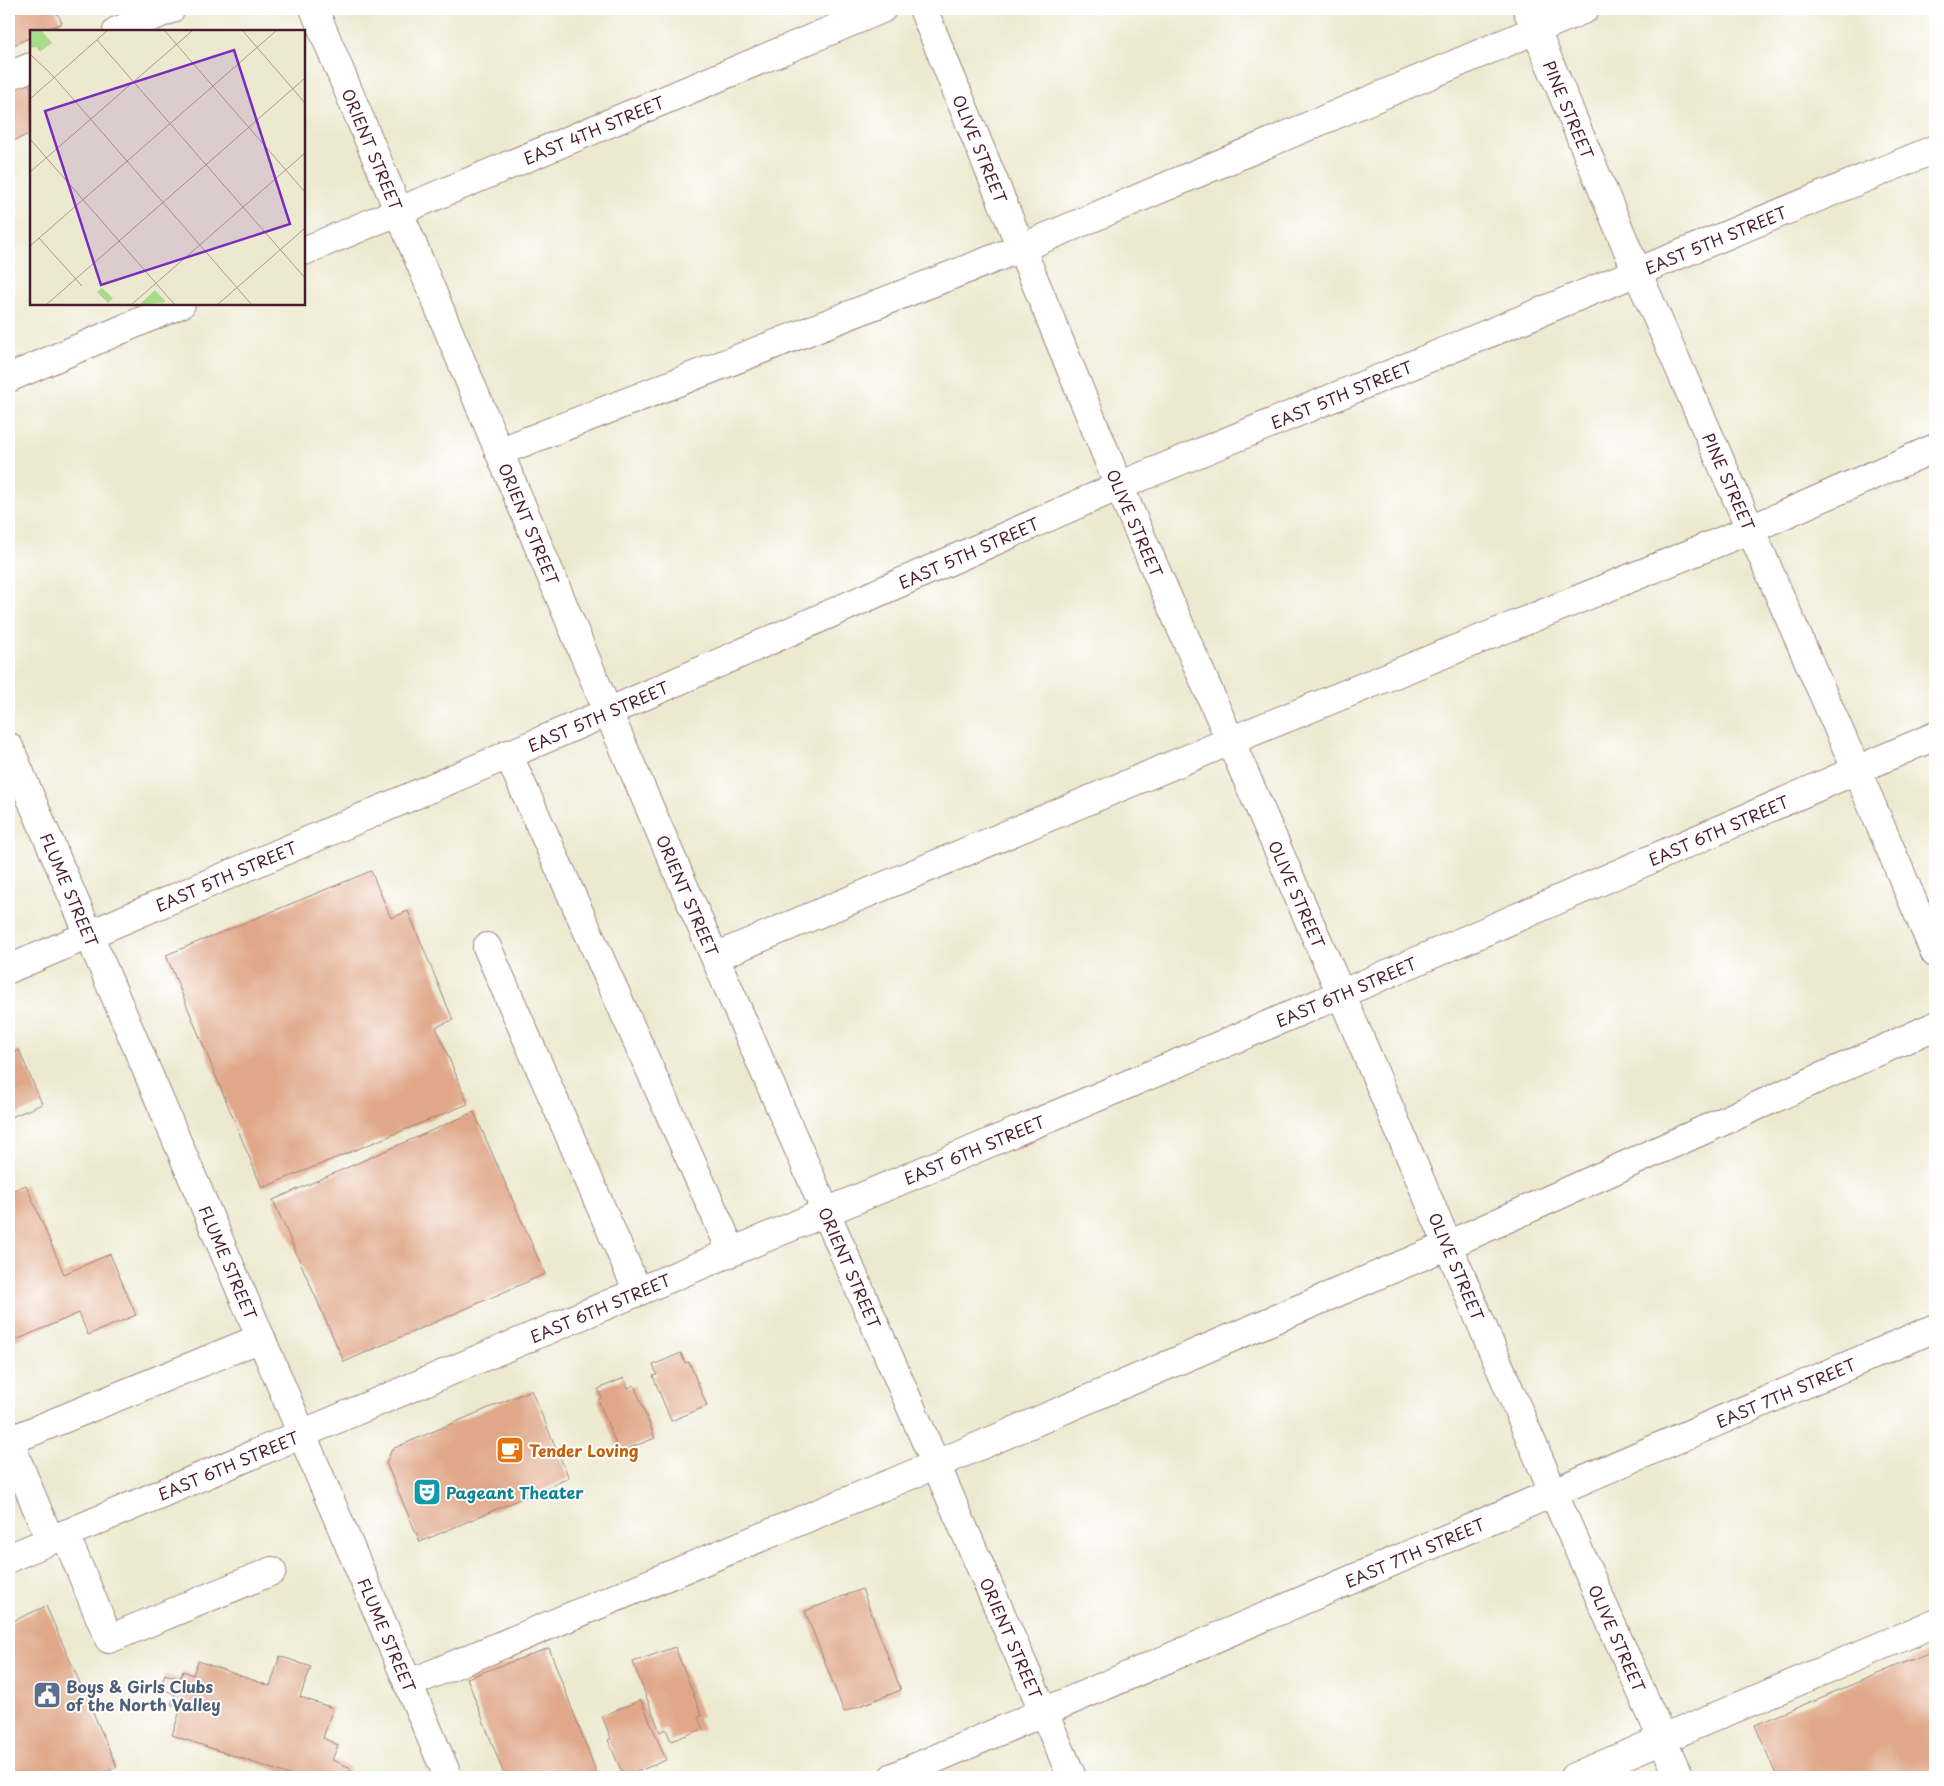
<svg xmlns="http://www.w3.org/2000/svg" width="1944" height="1786" font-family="'Playpen Sans',sans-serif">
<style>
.building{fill:#e0a889}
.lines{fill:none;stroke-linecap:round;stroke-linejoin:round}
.minor-casing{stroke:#9c847e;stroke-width:30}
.minor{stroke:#fff;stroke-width:28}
.labels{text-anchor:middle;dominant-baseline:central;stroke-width:4;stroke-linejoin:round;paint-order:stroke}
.street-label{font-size:16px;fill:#4a1f2b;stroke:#fff}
.food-label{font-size:16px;font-weight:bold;fill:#c56008;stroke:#fff;text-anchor:start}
.culture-label{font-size:16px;font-weight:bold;fill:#0d838f;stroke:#fff;text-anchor:start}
.service-label{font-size:16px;font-weight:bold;fill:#4e5e75;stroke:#fff;text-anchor:start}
.inset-road{fill:none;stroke:#ac988e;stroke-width:1}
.view{fill:#7b2cbf;fill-opacity:0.15;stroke:#7b2cbf;stroke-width:2.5}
.inset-edge{fill:none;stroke:#4a1f2b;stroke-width:2.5}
</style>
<rect width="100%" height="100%" fill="#fff"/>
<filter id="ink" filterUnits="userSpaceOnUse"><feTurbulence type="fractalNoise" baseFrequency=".02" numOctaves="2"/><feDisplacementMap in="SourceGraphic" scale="10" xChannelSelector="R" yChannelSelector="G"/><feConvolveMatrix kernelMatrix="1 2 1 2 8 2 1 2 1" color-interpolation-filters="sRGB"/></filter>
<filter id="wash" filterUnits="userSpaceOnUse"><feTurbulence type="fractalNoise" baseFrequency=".0096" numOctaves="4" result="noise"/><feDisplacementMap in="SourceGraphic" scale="20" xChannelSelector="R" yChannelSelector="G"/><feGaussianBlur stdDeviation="1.12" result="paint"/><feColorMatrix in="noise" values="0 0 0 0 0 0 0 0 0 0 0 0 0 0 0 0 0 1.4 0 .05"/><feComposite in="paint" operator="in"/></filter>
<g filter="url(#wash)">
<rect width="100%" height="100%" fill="#ede9d0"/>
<g id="blocks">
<g class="building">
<polygon points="9,9 55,9 62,23 43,31 31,31 31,37 9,47"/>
<polygon points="28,82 31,89 31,133 9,143 9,91"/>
<polygon points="371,871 391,918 408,911 453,1020 436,1027 468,1104 262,1188 166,955"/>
<polygon points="19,1050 42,1104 9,1118 9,1054"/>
<polygon points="474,1112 545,1274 344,1362 273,1200"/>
<polygon points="26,1185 64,1274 110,1254 136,1315 88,1335 79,1313 9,1343 9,1192"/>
<polygon points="681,1353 685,1363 689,1362 707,1406 671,1421 653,1376 657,1375 653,1365"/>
<polygon points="624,1378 628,1388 634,1385 655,1438 619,1452 598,1400 602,1398 598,1389"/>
<polygon points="531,1390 569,1478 420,1542 386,1463 392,1449"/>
<polygon points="862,1589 901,1690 844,1712 805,1611"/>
<polygon points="46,1606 117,1767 95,1777 9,1777 9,1623"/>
<polygon points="675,1647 702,1716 698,1717 703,1729 671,1741 666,1729 660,1732 633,1662"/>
<polygon points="549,1648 598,1777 505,1777 467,1678"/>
<polygon points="1935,1650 1935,1770 1918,1777 1777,1777 1755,1725"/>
<polygon points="280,1656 311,1667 300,1697 333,1708 323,1738 338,1745 332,1760 349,1767 353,1777 289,1777 290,1775 172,1735 181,1708 171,1704 175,1694 160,1688 165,1674 180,1679 183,1671 193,1675 198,1661 270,1686"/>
<polygon points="641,1700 666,1760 624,1777 608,1740 611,1739 602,1716"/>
</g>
</g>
</g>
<g filter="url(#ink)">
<use href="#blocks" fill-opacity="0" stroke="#9c847e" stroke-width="1"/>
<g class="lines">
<defs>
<g id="minor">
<path id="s1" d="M 314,9 L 608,712 L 1072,1777"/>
<path id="s2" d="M 923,9 L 1119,486 L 1341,994 L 1553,1492 L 1679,1777"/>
<path id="s3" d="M 1527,9 L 1637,272 L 1857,771 L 1935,953"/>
<polyline points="117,31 171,9"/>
<polyline points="9,76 31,67"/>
<path id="s4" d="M 304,251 L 882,9"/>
<polyline points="9,378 181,304"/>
<polyline points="499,452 1021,248 1585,9"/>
<path id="s5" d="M 9,747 L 448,1777"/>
<polyline points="508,754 732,1252"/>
<polyline points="487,947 638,1292"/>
<polyline points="715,957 1230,741 1751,529 1935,448"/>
<path id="s6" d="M 9,969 L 608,712 L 1119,486 L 1935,149"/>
<polyline points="65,1534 109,1639 272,1571"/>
<polyline points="50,1540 9,1441 261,1338"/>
<path id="s7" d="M 9,1558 L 1341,994 L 1935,736"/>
<polyline points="408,1684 937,1464 1448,1245 1935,1026"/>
<path id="s8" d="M 893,1777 L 1935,1328"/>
<polyline points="1574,1777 1935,1623"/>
</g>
</defs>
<use href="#minor" class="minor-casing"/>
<use href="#minor" class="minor"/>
</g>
</g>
<defs>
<symbol id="cafe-square" viewBox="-11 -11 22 22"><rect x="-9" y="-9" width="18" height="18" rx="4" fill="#e8710a" stroke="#fff"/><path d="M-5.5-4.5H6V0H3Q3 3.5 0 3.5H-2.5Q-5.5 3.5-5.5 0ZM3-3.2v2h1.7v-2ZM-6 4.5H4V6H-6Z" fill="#fff"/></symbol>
<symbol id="theatre-square" viewBox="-11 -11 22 22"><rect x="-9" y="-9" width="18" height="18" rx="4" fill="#0f9aa8" stroke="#fff"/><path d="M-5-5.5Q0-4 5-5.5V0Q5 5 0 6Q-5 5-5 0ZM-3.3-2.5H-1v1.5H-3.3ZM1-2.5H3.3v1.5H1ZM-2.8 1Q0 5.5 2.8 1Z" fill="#fff"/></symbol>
<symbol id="civic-square" viewBox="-11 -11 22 22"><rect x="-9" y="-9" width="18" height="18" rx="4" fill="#5c6f8a" stroke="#fff"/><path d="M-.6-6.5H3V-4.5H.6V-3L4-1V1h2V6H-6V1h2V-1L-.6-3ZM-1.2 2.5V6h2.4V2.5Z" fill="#fff"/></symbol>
</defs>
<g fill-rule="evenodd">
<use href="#cafe-square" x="494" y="1434" width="32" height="32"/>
<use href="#theatre-square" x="411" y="1476" width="32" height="32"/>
<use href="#civic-square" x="31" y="1679" width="32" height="32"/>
</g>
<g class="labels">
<g class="street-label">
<text stroke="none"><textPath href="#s3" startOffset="109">PINE STREET</textPath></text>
<text stroke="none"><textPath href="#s4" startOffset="314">EAST 4TH STREET</textPath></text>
<text stroke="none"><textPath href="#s1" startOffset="152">ORIENT STREET</textPath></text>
<text stroke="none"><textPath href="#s2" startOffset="151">OLIVE STREET</textPath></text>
<text stroke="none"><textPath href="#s6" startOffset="1856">EAST 5TH STREET</textPath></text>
<text stroke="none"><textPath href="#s6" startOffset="1451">EAST 5TH STREET</textPath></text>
<text stroke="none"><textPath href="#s3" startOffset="514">PINE STREET</textPath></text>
<text stroke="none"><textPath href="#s1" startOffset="558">ORIENT STREET</textPath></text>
<text stroke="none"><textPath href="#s2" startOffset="556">OLIVE STREET</textPath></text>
<text stroke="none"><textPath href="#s6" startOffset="1046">EAST 5TH STREET</textPath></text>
<text stroke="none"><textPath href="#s6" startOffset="641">EAST 5TH STREET</textPath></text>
<text stroke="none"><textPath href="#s7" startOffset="1858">EAST 6TH STREET</textPath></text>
<text stroke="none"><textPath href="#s6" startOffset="236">EAST 5TH STREET</textPath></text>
<text stroke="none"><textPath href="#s5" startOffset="155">FLUME STREET</textPath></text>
<text stroke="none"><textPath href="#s2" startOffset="961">OLIVE STREET</textPath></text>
<text stroke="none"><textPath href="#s1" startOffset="962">ORIENT STREET</textPath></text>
<text stroke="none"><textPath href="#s7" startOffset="1452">EAST 6TH STREET</textPath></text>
<text stroke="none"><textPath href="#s7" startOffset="1048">EAST 6TH STREET</textPath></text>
<text stroke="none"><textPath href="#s5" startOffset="560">FLUME STREET</textPath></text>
<text stroke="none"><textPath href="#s1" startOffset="1368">ORIENT STREET</textPath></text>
<text stroke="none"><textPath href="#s2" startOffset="1366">OLIVE STREET</textPath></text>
<text stroke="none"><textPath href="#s7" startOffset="642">EAST 6TH STREET</textPath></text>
<text stroke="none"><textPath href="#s8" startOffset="972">EAST 7TH STREET</textPath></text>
<text stroke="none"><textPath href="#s7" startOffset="238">EAST 6TH STREET</textPath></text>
<text stroke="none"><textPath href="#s8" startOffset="568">EAST 7TH STREET</textPath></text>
<text stroke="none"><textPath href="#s5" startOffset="965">FLUME STREET</textPath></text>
<text stroke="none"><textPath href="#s1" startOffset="1772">ORIENT STREET</textPath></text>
<text stroke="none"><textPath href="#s2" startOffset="1771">OLIVE STREET</textPath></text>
</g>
<g class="food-label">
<text x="529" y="1450">Tender Loving</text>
</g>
<g class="culture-label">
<text x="446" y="1492">Pageant Theater</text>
</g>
<g class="service-label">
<text x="66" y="1686">Boys &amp; Girls Clubs<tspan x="66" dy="18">of the North Valley</tspan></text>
</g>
</g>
<g transform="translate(30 30)">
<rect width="275" height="275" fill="#ede9d0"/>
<path d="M 0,0 L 11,0 L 22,13 L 10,22 L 6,17 L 0,18 ZM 72,258 L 83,268 L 78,273 L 67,262 ZM 125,260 L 136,272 L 109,275 Z" fill="#a9dc8a"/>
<path class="inset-road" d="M 134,0 L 275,162M 212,0 L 275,73M 67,10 L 275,248M 0,24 L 24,47 L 222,275M 0,69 L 78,0M 0,109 L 145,275M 0,142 L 163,0M 9,208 L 52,256M 0,216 L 247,0M 16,275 L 275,48M 101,275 L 275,123M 187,275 L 275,198"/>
<path class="view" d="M 204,20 L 260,194 L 71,255 L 15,81 Z"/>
<rect width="275" height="275" class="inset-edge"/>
</g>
<rect width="1944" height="1786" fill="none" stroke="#fff" stroke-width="30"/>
</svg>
